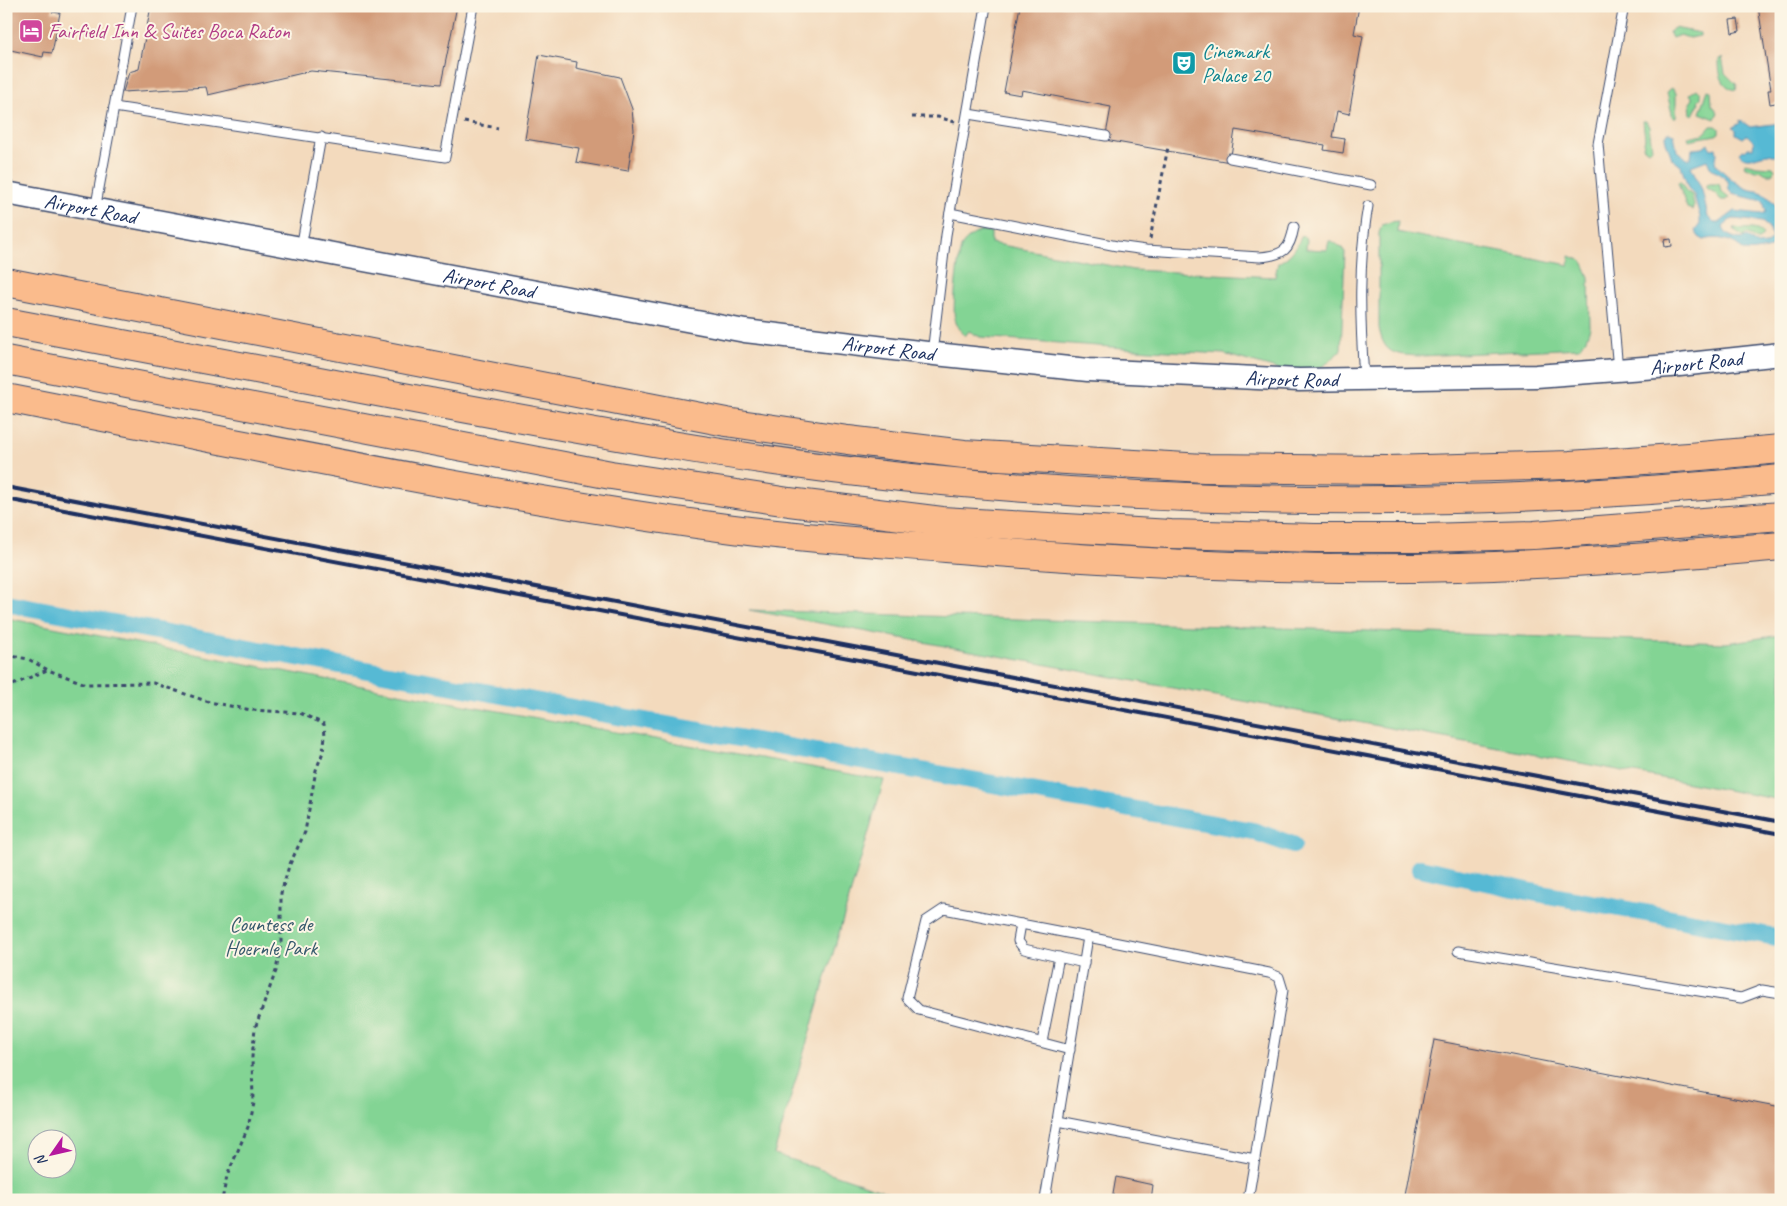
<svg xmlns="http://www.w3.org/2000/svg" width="1787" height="1206" font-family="Caveat,sans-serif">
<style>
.green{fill:#83d494;stroke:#4f8279;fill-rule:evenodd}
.water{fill:#56b9d4;stroke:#387499;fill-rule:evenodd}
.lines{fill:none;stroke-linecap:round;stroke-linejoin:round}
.canal{stroke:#56b9d4;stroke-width:18}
.building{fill:#d29b79}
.service-casing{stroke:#3b496c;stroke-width:11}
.tertiary-casing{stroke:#3b496c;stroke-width:25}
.motorway-casing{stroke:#3b496c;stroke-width:30}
.path{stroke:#3b496c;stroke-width:3;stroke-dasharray:4 4;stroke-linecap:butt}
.service{stroke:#fff;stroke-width:9}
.tertiary{stroke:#fff;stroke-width:22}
.motorway{stroke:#fabb8c;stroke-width:28}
.rail{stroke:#1b2f5e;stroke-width:4}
.labels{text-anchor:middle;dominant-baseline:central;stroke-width:4;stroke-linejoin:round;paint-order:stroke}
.hotel-label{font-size:21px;fill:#b23c85;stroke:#fcf5e5;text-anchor:start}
.culture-label{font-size:21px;fill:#0d838f;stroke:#fcf5e5;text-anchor:start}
.street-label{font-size:21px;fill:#1b2f5e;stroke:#fcf5e5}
.park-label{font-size:21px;fill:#35586c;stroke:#fcf5e5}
</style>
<rect width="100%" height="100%" fill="#fcf5e5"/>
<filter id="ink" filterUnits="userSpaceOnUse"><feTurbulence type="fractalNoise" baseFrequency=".02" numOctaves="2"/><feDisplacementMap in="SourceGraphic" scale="10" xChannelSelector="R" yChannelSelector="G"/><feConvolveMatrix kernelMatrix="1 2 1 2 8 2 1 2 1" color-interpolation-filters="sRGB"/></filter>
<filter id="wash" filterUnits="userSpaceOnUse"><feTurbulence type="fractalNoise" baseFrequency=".0096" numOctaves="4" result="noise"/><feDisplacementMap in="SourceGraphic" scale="20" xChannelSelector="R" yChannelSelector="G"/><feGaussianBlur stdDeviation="1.12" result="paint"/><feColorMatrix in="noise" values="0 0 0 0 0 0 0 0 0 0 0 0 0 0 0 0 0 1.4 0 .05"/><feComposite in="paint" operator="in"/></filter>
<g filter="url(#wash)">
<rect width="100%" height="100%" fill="#f3dabd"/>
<g class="green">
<polygon points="1674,28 1700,33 1700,36 1689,38 1680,35 1672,38 1669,32"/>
<path d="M 1722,58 L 1725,73 L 1737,85 L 1736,90 C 1720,87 1719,72 1719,59 Z"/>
<polygon points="1672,88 1676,93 1676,118 1673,118 1667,93 1669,90"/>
<polygon points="1697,89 1701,93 1701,98 1698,101 1699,103 1693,115 1691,115 1690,103 1693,99 1690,94"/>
<polygon points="1708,90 1711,91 1712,105 1718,112 1715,119 1700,113"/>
<polygon points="1643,121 1646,121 1649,127 1652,148 1648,151 1643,147 1645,138"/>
<polygon points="1711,126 1716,126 1719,128 1719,133 1716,135 1689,140 1688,137 1704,134"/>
<polygon points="1745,163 1757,166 1773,167 1775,170 1773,174 1767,174 1762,170 1755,171 1744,166"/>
<polygon points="1680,181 1686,191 1692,195 1694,206 1692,210 1687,208 1678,183"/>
<polygon points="1710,184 1719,184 1721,191 1729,197 1726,200 1721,200 1715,193 1706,188 1706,185"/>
<path d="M 1398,221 L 1397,232 L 1569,265 L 1570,256 L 1582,261 L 1589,277 L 1590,328 L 1586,339 L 1580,348 L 1421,356 C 1396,355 1384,355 1379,328 L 1379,233 L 1382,225 L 1390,222 Z"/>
<path d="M 1735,228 C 1745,230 1758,226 1763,235 L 1759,240 L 1756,240 L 1749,234 L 1745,234 L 1744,237 L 1734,231 Z"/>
<path d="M 981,231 L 991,232 L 991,243 L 1133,270 L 1275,277 L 1278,263 C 1291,256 1296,249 1302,235 L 1307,239 L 1306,249 L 1327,250 L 1329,241 L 1332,241 L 1342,248 L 1345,252 L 1341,350 L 1325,365 L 1315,370 L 1280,370 L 1224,354 L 1150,350 L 980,337 L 969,331 L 965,336 C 961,331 957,326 955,320 C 952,310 958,254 962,245 C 966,239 975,233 981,231 Z"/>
<polygon points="749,610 1726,643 1781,635 1781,800"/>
<path d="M 6,618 L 409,695 L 884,780 L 774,1154 L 911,1200 L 6,1200 ZM 38,1138 L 68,1138 L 68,1168 L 38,1168 Z"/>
</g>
<g class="water">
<path d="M 1740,120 L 1750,127 L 1781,123 L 1781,158 C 1777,157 1772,154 1768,154 C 1758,154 1746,164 1739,153 L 1742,150 L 1745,151 L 1748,148 L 1753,148 L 1754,142 L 1747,135 L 1743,138 L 1736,134 L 1736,130 L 1733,127 L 1740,123 Z"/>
<path d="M 1669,132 L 1674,134 L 1677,151 L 1687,159 L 1691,157 L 1692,149 L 1703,148 L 1708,144 L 1711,149 L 1716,148 L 1717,154 L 1715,162 C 1718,169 1737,184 1745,188 C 1750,191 1758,190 1763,193 C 1783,206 1786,231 1771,248 C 1764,249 1750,254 1743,250 C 1740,249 1738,244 1734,243 C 1725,238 1713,237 1704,240 L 1699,237 L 1695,231 L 1700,224 L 1700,217 L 1694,195 L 1688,188 L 1681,166 L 1672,159 C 1670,151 1665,143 1665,135 ZM 1707,160 L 1710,167 L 1728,181 L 1729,189 L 1732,194 L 1763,201 L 1766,212 L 1762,214 L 1735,211 L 1719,223 L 1714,223 L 1708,217 L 1702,190 L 1691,166 ZM 1734,219 L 1762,222 L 1768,227 L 1772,238 L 1767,244 L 1757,245 L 1747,236 L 1741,239 C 1733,238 1724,235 1723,226 L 1730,220 Z"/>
</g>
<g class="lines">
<g class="canal">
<polyline points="6,603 496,694 1253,831 1293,845"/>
<polyline points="1420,868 1537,893 1781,938"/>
</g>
</g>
<g id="blocks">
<g class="building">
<polygon points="6,6 50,6 53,7 52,12 60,13 52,53 44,52 43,57 6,49"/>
<polygon points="151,6 457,6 441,84 311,71 208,95 206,87 123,92 129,72 139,69"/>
<polygon points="1020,6 1359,6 1354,34 1363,36 1349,114 1337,111 1332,137 1345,139 1343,153 1324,150 1325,145 1235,130 1230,162 1105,140 1111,107 1022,90 1021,95 1004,92"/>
<polygon points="1758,6 1781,6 1781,102 1770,104 1768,90 1771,90"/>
<polygon points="1738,19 1740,31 1732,33 1730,20"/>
<polygon points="539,55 577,62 576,68 620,77 632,109 634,130 628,171 576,162 579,148 525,139"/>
<polygon points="1671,239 1672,246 1665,247 1664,240"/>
<polygon points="1434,1040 1781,1107 1781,1200 1404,1200"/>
<polygon points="1116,1177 1153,1185 1151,1200 1112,1200"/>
</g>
</g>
</g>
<g filter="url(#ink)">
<use href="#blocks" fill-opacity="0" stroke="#3b496c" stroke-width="1"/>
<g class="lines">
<defs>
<g id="service">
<polyline points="132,6 114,107 445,157 473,6"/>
<polyline points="968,114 1106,136"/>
<polyline points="1230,158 1371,185"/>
<polyline points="95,210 114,107"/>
<path d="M 950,213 L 1117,246 L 1146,250 L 1260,257 C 1284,255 1290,250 1294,227"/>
<polyline points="301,248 321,137"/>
<polyline points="932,354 946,235 986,6"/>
<polyline points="1618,370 1598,144 1624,6"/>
<path d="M 1364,378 C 1360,321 1358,262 1368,206"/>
<polyline points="1021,924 1018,941 1024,949 1084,963"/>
<polyline points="1458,951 1741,998 1762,990 1781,993"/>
<polyline points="1042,1042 1059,957"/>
<polyline points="1070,1050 919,1010 907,998 926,921 944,909 1088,937"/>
<polyline points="1058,1121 1255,1159"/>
<polyline points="1045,1200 1088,937 1269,973 1279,977 1283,990 1248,1200"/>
</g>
<g id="tertiary">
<path id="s1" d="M 6,193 L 745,331 L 935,354 L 1088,370 L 1299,380 L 1536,376 L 1670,366 L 1781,354"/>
</g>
<g id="motorway">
<polyline points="6,282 726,422 848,440 964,454 1204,468 1388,470 1570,465 1689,457 1781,449"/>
<path d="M 6,322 C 148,349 289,375 430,402 C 587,431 743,460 901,477 C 1193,507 1488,508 1781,479"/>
<polyline points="6,360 611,475 789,502 942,521 1171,534 1315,538 1425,538 1534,535 1781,516"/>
<path d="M 6,398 C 253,446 500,499 749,531 C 815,539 881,543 946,548 C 1116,562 1287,572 1458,567 C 1566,564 1673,556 1781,546"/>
</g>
</defs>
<use href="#service" class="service-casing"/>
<use href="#tertiary" class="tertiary-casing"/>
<use href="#motorway" class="motorway-casing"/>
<g class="path">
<polyline points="912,117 938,117 955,122"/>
<polyline points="464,122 498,128"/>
<polyline points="1150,239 1168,147"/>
<polyline points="6,655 28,659 48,670 86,684 153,683 209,702 251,710 300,713 324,724 325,736 323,752 316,770 305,832 289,866 281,893 281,943 276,971 255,1028 252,1057 253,1102 248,1127 227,1176 222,1200"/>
<polyline points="6,688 47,670"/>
</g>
<use href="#service" class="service"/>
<use href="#tertiary" class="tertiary"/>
<use href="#motorway" class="motorway"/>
<g class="rail">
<polyline points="6,487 1781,822"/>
<polyline points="6,499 1781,834"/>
</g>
</g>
</g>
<defs>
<symbol id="hotel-square" viewBox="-11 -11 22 22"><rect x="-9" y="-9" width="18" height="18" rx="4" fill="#d1479c" stroke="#fcf5e5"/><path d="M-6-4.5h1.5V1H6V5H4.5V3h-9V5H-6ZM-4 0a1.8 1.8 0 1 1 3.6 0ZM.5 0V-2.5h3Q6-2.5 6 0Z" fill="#fff"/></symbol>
<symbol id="theatre-square" viewBox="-11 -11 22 22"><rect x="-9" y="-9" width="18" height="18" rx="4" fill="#0f9aa8" stroke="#fcf5e5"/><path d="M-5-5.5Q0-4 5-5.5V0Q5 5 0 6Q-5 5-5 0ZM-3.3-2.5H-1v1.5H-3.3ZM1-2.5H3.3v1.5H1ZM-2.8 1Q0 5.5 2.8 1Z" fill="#fff"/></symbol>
</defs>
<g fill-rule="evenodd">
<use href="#hotel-square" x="17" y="17" width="28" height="28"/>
<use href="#theatre-square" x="1170" y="49" width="28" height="28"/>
</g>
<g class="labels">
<g class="hotel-label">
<text x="48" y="31">Fairfield Inn &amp; Suites Boca Raton</text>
</g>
<g class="culture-label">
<text x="1202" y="51">Cinemark<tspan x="1202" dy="24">Palace 20</tspan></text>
</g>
<g class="street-label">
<text stroke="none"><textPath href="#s1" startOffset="86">Airport Road</textPath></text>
<text stroke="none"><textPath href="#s1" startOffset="491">Airport Road</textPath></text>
<text stroke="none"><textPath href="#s1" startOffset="896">Airport Road</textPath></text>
<text stroke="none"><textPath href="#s1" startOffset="1706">Airport Road</textPath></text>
<text stroke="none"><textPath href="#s1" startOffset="1301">Airport Road</textPath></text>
</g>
<g class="park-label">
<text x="271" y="924">Countess de<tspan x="271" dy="24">Hoernle Park</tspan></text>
</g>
</g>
<rect width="1787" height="1206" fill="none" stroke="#fcf5e5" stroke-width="25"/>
<g transform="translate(52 1154) rotate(236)"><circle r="24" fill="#fcf5e5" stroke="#a2a6af"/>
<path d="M0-4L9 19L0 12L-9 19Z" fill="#b5179e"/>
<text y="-8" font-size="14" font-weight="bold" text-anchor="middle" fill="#1b2f5e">N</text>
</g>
</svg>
